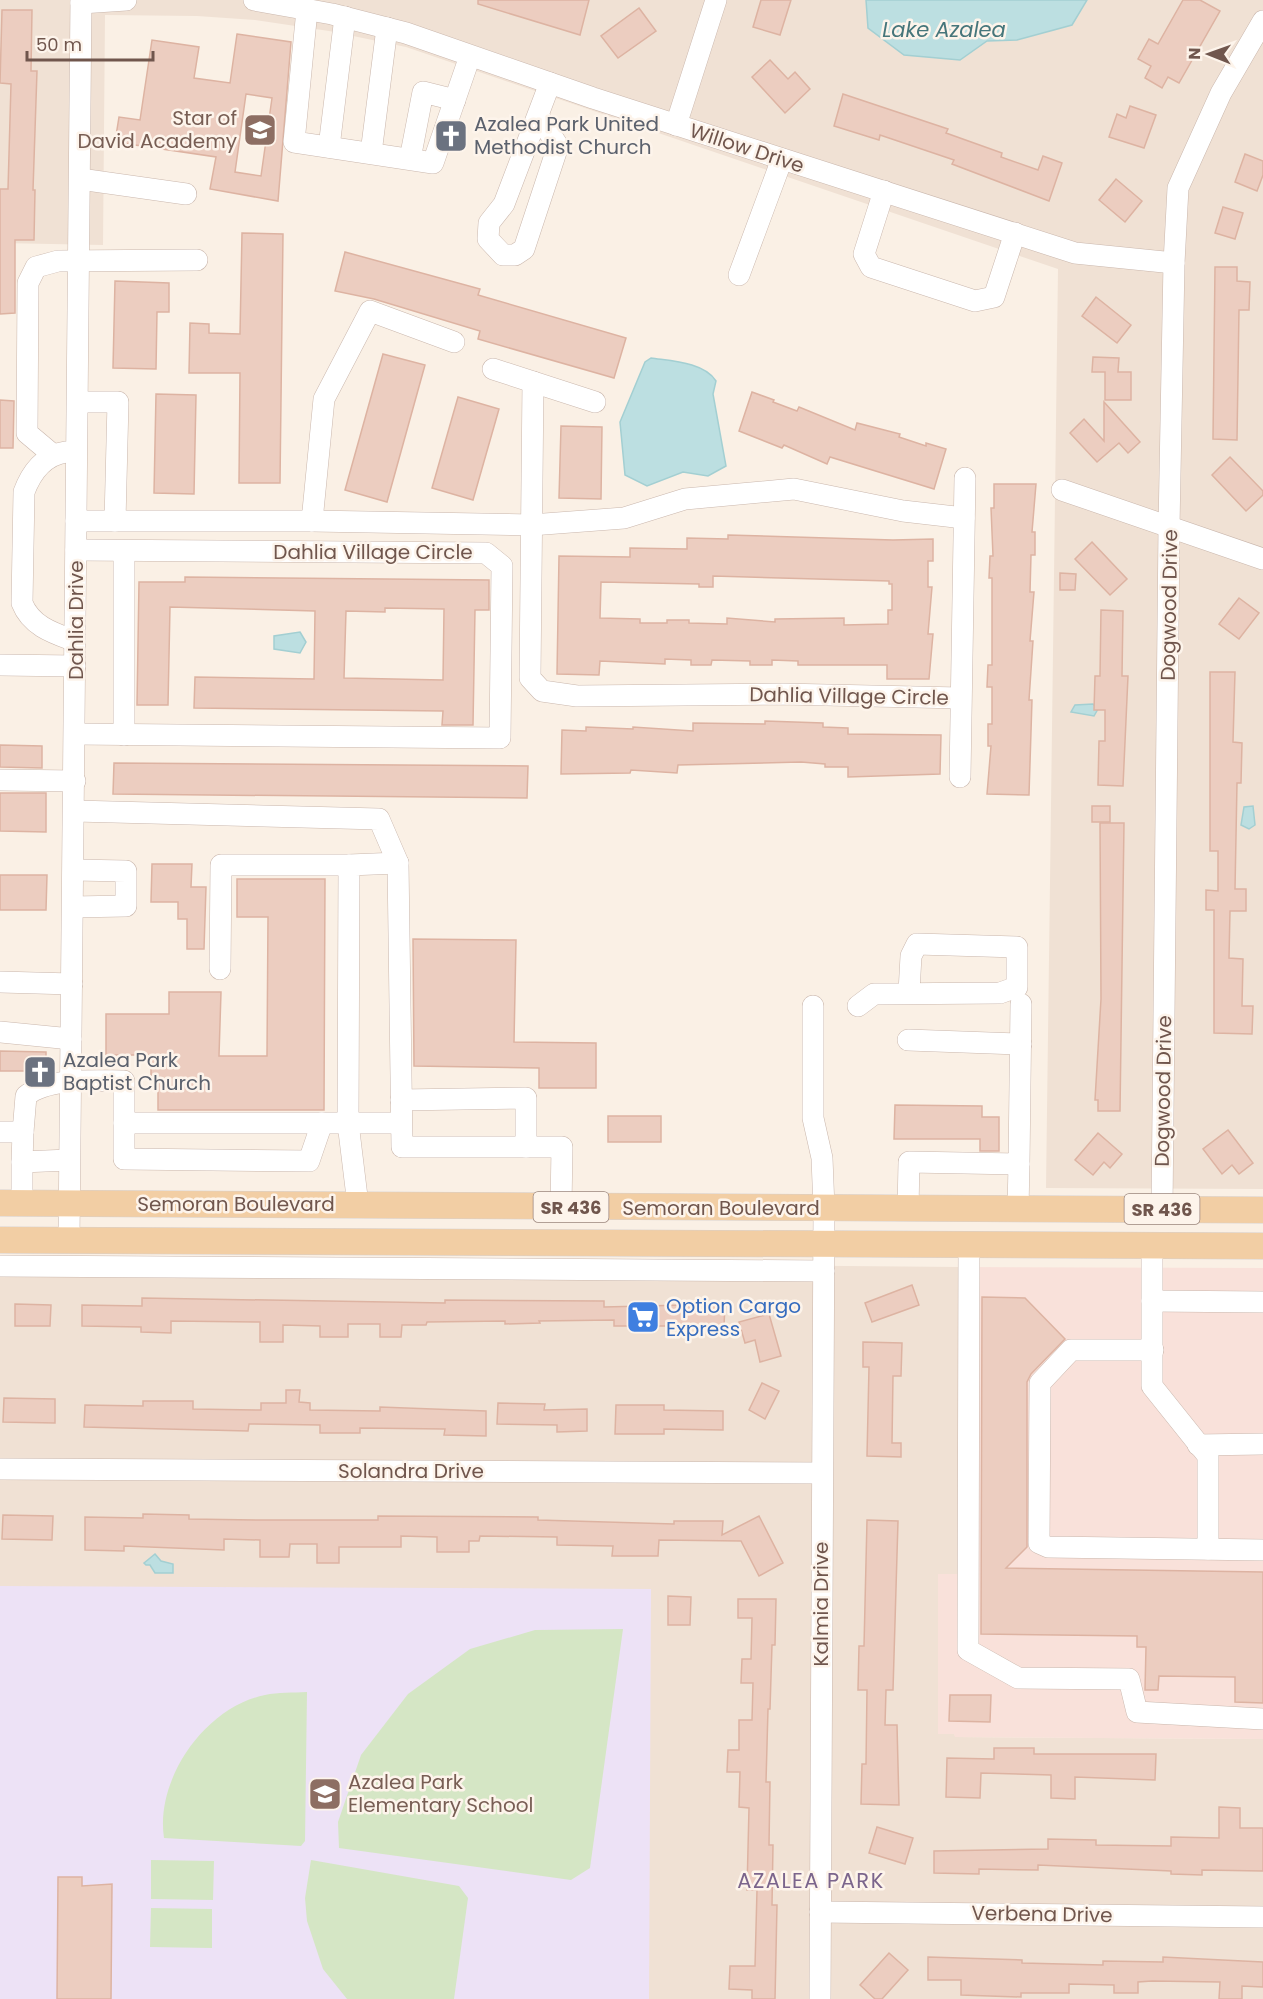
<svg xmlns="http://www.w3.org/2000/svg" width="1263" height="1999" font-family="Poppins,sans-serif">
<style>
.residential{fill:#f0e1d4}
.commercial{fill:#f9e1da}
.education{fill:#ede2f6}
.green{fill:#d5e6c5}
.water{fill:#bcdfe1;stroke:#a3cfd2;stroke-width:1.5}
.building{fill:#eccdc0;stroke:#ddb3a2;stroke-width:1.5;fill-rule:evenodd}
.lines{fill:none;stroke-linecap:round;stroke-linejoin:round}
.minor-casing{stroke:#cab7ad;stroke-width:22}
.major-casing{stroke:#d7d0cd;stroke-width:27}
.minor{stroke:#fff;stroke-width:21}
.major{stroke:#f2cea4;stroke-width:26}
.labels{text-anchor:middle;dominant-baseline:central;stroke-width:5;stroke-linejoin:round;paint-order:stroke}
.shield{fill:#fdf4eb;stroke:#9a857c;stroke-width:1.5}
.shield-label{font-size:18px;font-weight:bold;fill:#70564d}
.education-label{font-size:20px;fill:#785e54;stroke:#fdf4eb;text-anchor:end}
.worship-label{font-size:20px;fill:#5b616d;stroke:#fdf4eb;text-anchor:start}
.street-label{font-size:20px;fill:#70564d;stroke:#fdf4eb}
.shop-label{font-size:20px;fill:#366cbe;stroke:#fdf4eb;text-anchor:start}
.water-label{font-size:21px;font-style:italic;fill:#46767b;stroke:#fdf4eb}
.neighbourhood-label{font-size:21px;letter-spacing:1.5px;fill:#7b658c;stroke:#fdf4eb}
</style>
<rect width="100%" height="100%" fill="#faf0e5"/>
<g class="residential">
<polygon points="0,0 1263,0 1263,1189 1046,1188 1058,269 406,47 329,31 255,20 197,16 105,15 103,245 0,243"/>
<polygon points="0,1259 959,1267 958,1574 938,1575 955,1737 1263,1739 1263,1999 0,1999"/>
</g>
<polygon class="commercial" points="959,1267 1263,1268 1263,1739 955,1737 954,1734 938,1734 938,1574 958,1574"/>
<polygon class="education" points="0,1586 651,1589 649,1999 0,1999"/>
<g class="green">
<polygon points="623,1629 590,1868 571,1880 339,1848 338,1822 361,1755 408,1694 470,1649 535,1630"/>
<path d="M 307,1692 L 305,1841 L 301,1846 L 164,1838 C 155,1779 205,1707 265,1695 C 278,1692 293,1693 307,1692 Z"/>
<polygon points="151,1860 214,1861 213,1900 151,1899"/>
<polygon points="311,1860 459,1886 468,1898 454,1999 347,1999 323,1969 307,1921 305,1898"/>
<polygon points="151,1908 212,1909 212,1948 150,1947"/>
</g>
<g class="water">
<polygon points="866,0 1087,0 1072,25 1017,40 987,41 960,60 904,55 868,28"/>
<path d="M 651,358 C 670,361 704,362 716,381 L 713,394 L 726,466 L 708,476 L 683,472 L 647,486 L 625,475 L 620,422 L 645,362 Z"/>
<polygon points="300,632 306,642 300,653 274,649 274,636"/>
<polygon points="1093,704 1098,709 1094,716 1071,712 1075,705"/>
<polygon points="1253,806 1255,825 1249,829 1241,825 1244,807"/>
<polygon points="155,1554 161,1561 173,1564 173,1573 155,1573 150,1565 146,1565 144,1563"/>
</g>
<g class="building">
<polygon points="478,0 589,0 580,35 478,4"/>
<polygon points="761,0 791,0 780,35 753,27"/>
<polygon points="1183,0 1200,0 1220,11 1179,83 1168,77 1162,88 1145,78 1151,66 1138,59 1149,39 1158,44"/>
<polygon points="639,8 656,31 618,58 601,36"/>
<polygon points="2,10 32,10 31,71 37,71 33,190 35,190 34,240 15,240 15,313 0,314 0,189 8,189 11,84 0,83"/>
<path d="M 237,34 L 291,42 L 278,201 L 210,189 L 216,157 L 115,142 L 119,117 L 140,120 L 152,40 L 199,47 L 194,78 L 230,83 ZM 246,94 L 272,98 L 261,176 L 235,172 Z"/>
<polygon points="770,60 788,79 795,72 810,89 785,113 752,77"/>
<polygon points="843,94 948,129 946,133 1002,153 1001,157 1038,170 1043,156 1062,163 1049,201 952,164 954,160 880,135 879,140 834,126"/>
<polygon points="1130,106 1156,115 1144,148 1109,137 1117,114 1126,118"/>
<polygon points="1245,154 1263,161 1263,175 1257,191 1235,182"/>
<polygon points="1116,179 1142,201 1125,222 1099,200"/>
<polygon points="1223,207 1243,213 1235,239 1215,233"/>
<polygon points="242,233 283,234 280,483 239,483 240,373 189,373 190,323 209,324 209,333 240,334"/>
<polygon points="345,252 480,289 478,295 626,338 614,378 478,339 480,331 374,299 335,291"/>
<polygon points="1215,267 1237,267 1237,281 1250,282 1249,310 1239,310 1237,440 1213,439"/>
<polygon points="115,281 169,283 169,312 157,312 156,369 113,368"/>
<polygon points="1096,297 1131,325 1117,343 1082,316"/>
<polygon points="383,354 425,365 387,502 345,490"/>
<polygon points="1093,357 1119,358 1118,372 1131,372 1131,400 1105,400 1105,372 1092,372"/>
<polygon points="752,392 774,400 773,402 797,411 799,407 855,430 857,423 900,434 899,437 926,446 926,443 946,449 934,489 830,457 827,464 784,445 782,448 739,431"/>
<polygon points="156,394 196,395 194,494 154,493"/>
<polygon points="458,397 499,409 473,500 432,488"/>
<polygon points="0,400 14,401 13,448 0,448"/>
<polygon points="1104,402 1140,442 1128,453 1119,443 1097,462 1070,433 1084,419 1104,441"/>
<polygon points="561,426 602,427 601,499 559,498"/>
<polygon points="1230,457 1263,491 1263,495 1246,511 1212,475"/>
<polygon points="994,484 1036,484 1032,532 1035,532 1035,555 1031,555 1030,592 1034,592 1030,641 1033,641 1029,700 1032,700 1029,795 987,794 991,746 988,746 988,724 992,724 992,687 987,687 988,665 992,665 992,578 989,578 990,556 993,556 991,508 994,508"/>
<path d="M 728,535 L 893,540 L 933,539 L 933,561 L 928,561 L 928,587 L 932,587 L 928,634 L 933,634 L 929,679 L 887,679 L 887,665 L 798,665 L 798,661 L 772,660 L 772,665 L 750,665 L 750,661 L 712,660 L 711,665 L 691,665 L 691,660 L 665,659 L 665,664 L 600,661 L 599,675 L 557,674 L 559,556 L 630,557 L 630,548 L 687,549 L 687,538 L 728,539 ZM 713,576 L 889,581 L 889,584 L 892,584 L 892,610 L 888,610 L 888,624 L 844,625 L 844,618 L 775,619 L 775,622 L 727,618 L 727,624 L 689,623 L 689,620 L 667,620 L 667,623 L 640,623 L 640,619 L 600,618 L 601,582 L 699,584 L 699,587 L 713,587 Z"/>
<polygon points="1092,542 1127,579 1110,595 1075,559"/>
<polygon points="1060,573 1076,574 1075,590 1060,590"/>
<path d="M 185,577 L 489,580 L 489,610 L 475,610 L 473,725 L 442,725 L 443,711 L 194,708 L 195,677 L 314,679 L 315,611 L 170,607 L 168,705 L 137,705 L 139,582 L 185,582 ZM 385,608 L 444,609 L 443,680 L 344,678 L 346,611 L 385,612 Z"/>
<polygon points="1239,598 1259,613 1239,639 1219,624"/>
<polygon points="1101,610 1123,611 1122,676 1128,676 1123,786 1098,785 1099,741 1105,741 1105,710 1094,710 1095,676 1100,676"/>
<polygon points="1210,672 1235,672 1233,742 1242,743 1241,783 1237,783 1235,889 1246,889 1246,911 1230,911 1229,958 1243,959 1242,1006 1253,1006 1252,1034 1214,1033 1214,910 1206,910 1206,890 1218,891 1218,851 1210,851"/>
<polygon points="765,721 823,723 823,727 848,728 848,734 941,735 940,774 848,777 848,767 825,767 825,764 801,762 678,765 677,773 631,770 630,773 561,774 562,730 586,731 586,727 633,729 633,727 693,731 693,723 765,724"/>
<polygon points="0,745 42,746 42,768 0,767"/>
<polygon points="114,763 528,766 527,798 113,794"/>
<polygon points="0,793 46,793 46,832 0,831"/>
<rect x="1092" y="806" width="18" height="16"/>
<polygon points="1100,823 1124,823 1120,1111 1098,1111 1098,1100 1095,1100 1101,999"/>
<polygon points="152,864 192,864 191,887 206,887 204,949 187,949 187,919 178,919 178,902 151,902"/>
<polygon points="0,875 47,875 46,910 0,910"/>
<polygon points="237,879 325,879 324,1110 158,1110 158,1077 151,1077 151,1055 106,1055 106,1014 169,1014 169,992 221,992 219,1056 267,1056 268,917 237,917"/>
<polygon points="413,939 516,940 514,1042 596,1043 596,1088 539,1088 539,1068 414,1066"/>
<polygon points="0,1051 46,1052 46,1071 0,1071"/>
<polygon points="895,1105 982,1106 982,1117 999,1117 999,1151 980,1151 980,1139 894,1139"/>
<rect x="608" y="1116" width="53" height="26"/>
<polygon points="1228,1130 1253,1163 1239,1174 1232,1165 1222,1174 1203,1149"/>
<polygon points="1098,1133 1122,1154 1110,1168 1104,1162 1093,1175 1075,1160"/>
<polygon points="912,1285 919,1305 872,1322 865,1303"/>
<polygon points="982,1297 1025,1298 1065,1339 1031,1374 1027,1382 1027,1547 1006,1568 1263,1572 1263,1703 1235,1702 1235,1677 1159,1676 1158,1690 1145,1690 1146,1647 1137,1647 1137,1636 981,1634"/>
<polygon points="142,1298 445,1303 445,1300 604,1301 604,1307 725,1304 724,1326 614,1326 614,1320 539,1321 540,1323 505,1324 505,1321 427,1322 426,1325 402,1325 401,1337 380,1337 380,1324 348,1324 348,1337 320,1337 320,1326 283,1325 283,1342 260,1342 260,1322 171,1321 171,1333 141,1332 141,1327 82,1326 82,1305 142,1306"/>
<polygon points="15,1304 51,1305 50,1326 15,1326"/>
<polygon points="769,1314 781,1356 760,1362 755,1340 745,1343 739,1322"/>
<polygon points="863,1342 902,1343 901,1376 893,1376 892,1443 901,1443 901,1457 867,1456 869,1367 863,1367"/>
<polygon points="762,1383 779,1391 765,1419 749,1410"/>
<polygon points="286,1390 300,1390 299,1402 310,1403 310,1410 380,1411 380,1407 486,1411 486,1436 444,1435 445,1429 360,1428 360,1433 320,1433 320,1425 249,1424 248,1431 84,1427 85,1405 143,1406 143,1401 193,1401 193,1409 261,1410 261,1403 286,1403"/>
<polygon points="4,1398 55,1399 55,1423 3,1422"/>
<polygon points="498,1403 545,1404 544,1410 587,1409 587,1431 557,1432 557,1425 497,1424"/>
<polygon points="616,1405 664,1405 664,1410 723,1411 723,1430 664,1429 664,1434 615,1434"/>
<polygon points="143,1514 189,1515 189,1519 260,1520 378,1520 378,1516 538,1517 538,1520 674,1524 674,1521 723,1521 722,1535 759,1516 783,1563 759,1576 741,1541 659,1540 658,1556 612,1556 613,1546 557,1545 557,1537 480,1536 479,1541 469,1541 469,1552 437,1552 437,1537 401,1536 401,1547 339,1547 339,1563 317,1563 317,1544 290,1544 289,1557 260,1557 260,1540 224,1539 224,1550 124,1546 124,1551 85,1550 85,1517 143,1518"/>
<polygon points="3,1515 53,1516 52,1540 2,1539"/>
<polygon points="867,1520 898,1521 893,1690 886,1690 885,1725 897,1725 899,1805 861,1804 862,1764 866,1764 867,1690 858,1690 859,1646 864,1646"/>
<polygon points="668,1596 691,1597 690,1625 668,1625"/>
<polygon points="738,1599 776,1599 775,1645 772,1645 770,1709 768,1709 766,1782 770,1782 769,1845 773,1845 772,1905 777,1905 775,1999 752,1999 752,1990 729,1989 730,1966 755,1966 757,1890 747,1890 749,1808 739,1807 740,1772 727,1772 728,1750 739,1750 739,1720 752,1720 753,1683 741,1683 742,1659 751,1659 752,1618 738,1618"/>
<polygon points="950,1695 991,1695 990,1722 949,1721"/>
<polygon points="994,1748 1034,1748 1034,1754 1156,1754 1155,1780 1075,1777 1075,1799 1051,1798 1051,1775 981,1773 980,1798 946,1797 947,1758 994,1759"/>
<polygon points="1219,1807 1240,1808 1240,1828 1263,1828 1263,1871 1202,1870 1202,1875 1171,1874 1171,1871 1038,1865 1038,1870 979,1869 979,1874 934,1873 934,1851 1048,1849 1048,1839 1096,1840 1096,1845 1171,1846 1171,1837 1219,1838"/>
<polygon points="877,1827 913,1838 905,1864 869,1853"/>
<polygon points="58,1877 82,1877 82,1886 112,1884 111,1999 57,1999"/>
<polygon points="889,1953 908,1970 882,1999 875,1999 860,1985"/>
<polygon points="928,1957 1022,1960 1022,1963 1103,1965 1103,1961 1163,1962 1163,1957 1263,1962 1263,1987 1242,1986 1242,1999 1219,1999 1220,1982 1152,1981 1138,1982 1138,1993 1114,1993 1114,1985 1069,1984 1069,1993 1021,1993 1021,1997 961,1995 961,1980 928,1980"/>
</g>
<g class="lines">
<defs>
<g id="minor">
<polyline points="254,0 332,14 406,33 593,98 1075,253 1174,263"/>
<polyline points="81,3 126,0"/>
<polyline points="307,10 294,142 433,163 470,56"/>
<polyline points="538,115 558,146 524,249 515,255 503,255 488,239 489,223 504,204 550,83"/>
<polyline points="676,125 716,0"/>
<polyline points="329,147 345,17"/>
<polyline points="371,153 387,28"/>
<polyline points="410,159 423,92 455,100"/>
<polyline points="80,179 186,194"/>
<polyline points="884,191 864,254 871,267 975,301 994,297 1015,233"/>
<polyline points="739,275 782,159"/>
<polyline points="493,369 595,402"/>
<polyline points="533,382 530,678 542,691 577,696 783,694 960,698"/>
<polyline points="78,402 118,402 115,521"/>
<path d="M 66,452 C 44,455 31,473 24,492 L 22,603 C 31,626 53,633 75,641"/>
<polyline points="52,454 27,433 28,283 36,267 58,261 197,260"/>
<polyline points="1062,490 1263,559"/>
<polyline points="76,521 312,521 531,525 624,518 685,499 794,489 903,511 964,518"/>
<polyline points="312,521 324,399 370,311 454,342"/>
<polyline points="0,665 75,666"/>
<polyline points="75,734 500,738 502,566 486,553 76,550"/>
<polyline points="124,735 124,551"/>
<polyline points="960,777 965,478"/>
<polyline points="0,780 75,781"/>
<polyline points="75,811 379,819 398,863 402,1147 562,1147 561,1207"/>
<polyline points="73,907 126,906 126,871 74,870"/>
<polyline points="220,969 221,865 349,865"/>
<polyline points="0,982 72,984"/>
<polyline points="813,1006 813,1118 822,1158 824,1208 820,1999"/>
<polyline points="858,1006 874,994 1000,993 1017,987 1017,947 917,944 911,956 909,992"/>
<polyline points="0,1032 71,1039"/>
<polyline points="908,1040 1021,1044"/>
<polyline points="401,1100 526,1098 526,1147"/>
<polyline points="124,1123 401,1123"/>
<path d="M 0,1132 L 23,1132 L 26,1096 C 47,1077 97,1081 124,1081 L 124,1159 L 309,1161 L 322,1123"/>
<polyline points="23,1132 22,1162 69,1160"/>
<polyline points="22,1162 22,1203"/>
<polyline points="358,1205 348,1123 349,865 398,863"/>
<polyline points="908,1209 909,1162 1019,1164 1021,1004"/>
<polyline points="1018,1209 1019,1164"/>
<polyline points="1162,1209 1169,527 1174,263 1178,188 1221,93 1263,21"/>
<polyline points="69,1240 81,0"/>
<polyline points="969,1245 968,1650 1018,1678 1129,1679 1137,1712 1263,1719"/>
<polyline points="1152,1246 1152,1386 1208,1456 1208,1549"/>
<polyline points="0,1266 824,1271"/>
<polyline points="1152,1301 1263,1302"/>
<polyline points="1153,1350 1071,1350 1040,1383 1039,1543 1048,1547 1263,1550"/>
<polyline points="1198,1445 1263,1444"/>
<polyline points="0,1469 822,1473"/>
<polyline points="820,1912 1263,1917"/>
</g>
<g id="major">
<polyline points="0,1203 1263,1210"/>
<polyline points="0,1240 1263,1246"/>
</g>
</defs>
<use href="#minor" class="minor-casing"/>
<use href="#major" class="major-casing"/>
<use href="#minor" class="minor"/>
<use href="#major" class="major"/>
</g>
<defs>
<symbol id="school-square" viewBox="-11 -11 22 22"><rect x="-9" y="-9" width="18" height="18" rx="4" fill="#8d6e63" stroke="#fdf4eb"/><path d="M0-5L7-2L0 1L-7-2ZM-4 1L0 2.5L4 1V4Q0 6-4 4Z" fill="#fff"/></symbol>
<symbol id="church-square" viewBox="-11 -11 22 22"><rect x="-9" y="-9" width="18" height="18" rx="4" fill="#6b7280" stroke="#fdf4eb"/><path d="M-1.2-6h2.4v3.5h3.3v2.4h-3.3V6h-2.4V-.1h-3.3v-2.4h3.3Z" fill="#fff"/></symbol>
<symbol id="supermarket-square" viewBox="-11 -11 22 22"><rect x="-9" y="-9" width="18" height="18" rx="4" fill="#3f7fe0" stroke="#fdf4eb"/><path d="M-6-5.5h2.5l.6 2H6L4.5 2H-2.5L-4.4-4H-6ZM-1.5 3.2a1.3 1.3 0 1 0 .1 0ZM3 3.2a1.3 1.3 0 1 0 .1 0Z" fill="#fff"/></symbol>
</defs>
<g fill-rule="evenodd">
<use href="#school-square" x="241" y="111" width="38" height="38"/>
<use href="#church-square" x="432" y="117" width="38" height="38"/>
<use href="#church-square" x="21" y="1053" width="38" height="38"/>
<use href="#supermarket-square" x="624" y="1298" width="38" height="38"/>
<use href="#school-square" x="306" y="1775" width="38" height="38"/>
</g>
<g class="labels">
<g class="shield">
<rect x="533.5" y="1192" width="75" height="30" rx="4.5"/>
<rect x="1124.5" y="1194" width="75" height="30" rx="4.5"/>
</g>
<g class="shield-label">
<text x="571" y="1207">SR 436</text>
<text x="1162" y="1209">SR 436</text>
</g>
<g class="education-label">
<text x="237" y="118">Star of<tspan x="237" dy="23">David Academy</tspan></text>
<text x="348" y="1782" text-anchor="start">Azalea Park<tspan x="348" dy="23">Elementary School</tspan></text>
</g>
<g class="worship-label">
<text x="474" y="124">Azalea Park United<tspan x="474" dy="23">Methodist Church</tspan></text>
<text x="63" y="1060">Azalea Park<tspan x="63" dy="23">Baptist Church</tspan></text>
</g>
<g class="street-label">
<text transform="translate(747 148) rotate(18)">Willow Drive</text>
<text x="373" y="552">Dahlia Village Circle</text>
<text transform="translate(1169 605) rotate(-89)">Dogwood Drive</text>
<text transform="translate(76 620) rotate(-90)">Dahlia Drive</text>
<text transform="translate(849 696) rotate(1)">Dahlia Village Circle</text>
<text transform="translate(1163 1091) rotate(-89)">Dogwood Drive</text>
<text x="236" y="1204">Semoran Boulevard</text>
<text x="721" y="1208">Semoran Boulevard</text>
<text x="411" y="1471">Solandra Drive</text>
<text transform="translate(821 1604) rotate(-90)">Kalmia Drive</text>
<text transform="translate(1042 1914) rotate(1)">Verbena Drive</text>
</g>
<g class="shop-label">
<text x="666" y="1306">Option Cargo<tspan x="666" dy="23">Express</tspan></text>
</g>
<g class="water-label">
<text x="944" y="29">Lake Azalea</text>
</g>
<g class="neighbourhood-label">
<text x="811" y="1880">AZALEA PARK</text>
</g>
</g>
<g transform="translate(1209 54) rotate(271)" stroke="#fdf4eb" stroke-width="4.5" paint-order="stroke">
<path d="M0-4.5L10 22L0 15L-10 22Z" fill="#70564d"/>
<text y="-9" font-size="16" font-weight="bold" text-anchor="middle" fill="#70564d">N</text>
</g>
<path d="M27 51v9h126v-9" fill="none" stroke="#70564d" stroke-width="3"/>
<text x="36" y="51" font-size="18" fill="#70564d" stroke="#fdf4eb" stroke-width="4.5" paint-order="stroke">50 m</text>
</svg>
